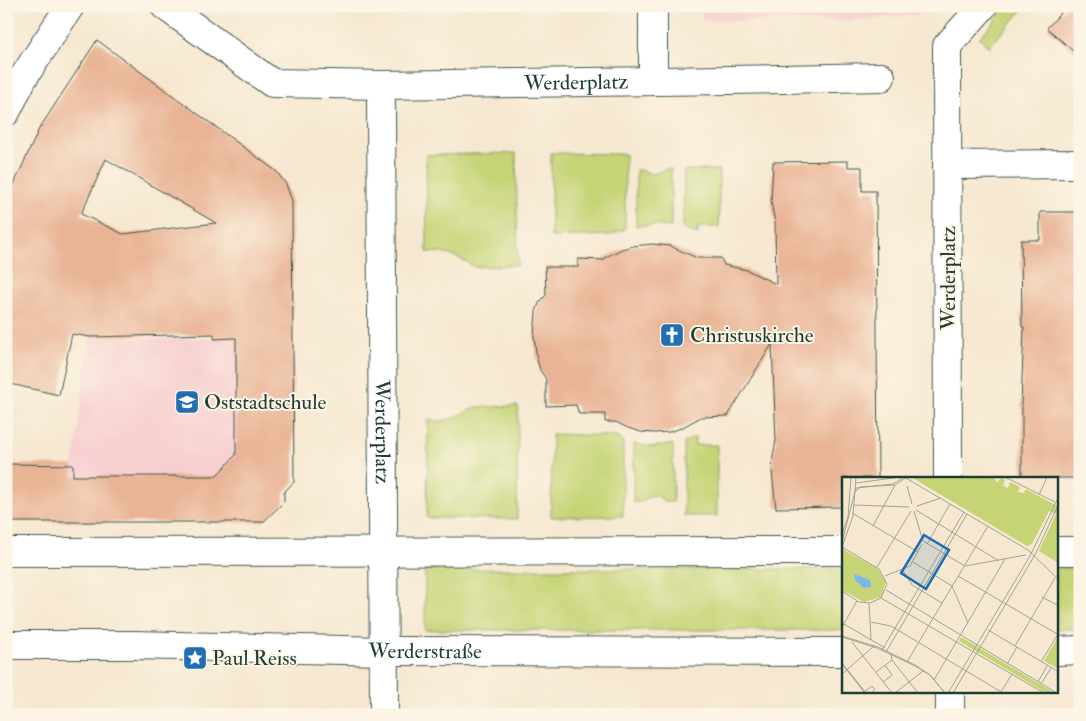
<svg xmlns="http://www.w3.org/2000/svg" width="1086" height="721" font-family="'IM FELL Double Pica',serif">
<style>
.built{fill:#f7cfd1}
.green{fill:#c6d476;stroke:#728855}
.building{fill:#e9b495;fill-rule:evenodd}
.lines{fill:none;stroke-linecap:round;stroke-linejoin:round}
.street-casing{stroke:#3f574b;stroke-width:30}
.street{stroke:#fff;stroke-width:28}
.labels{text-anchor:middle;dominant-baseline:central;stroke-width:4;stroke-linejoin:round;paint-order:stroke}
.street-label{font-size:21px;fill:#1f3d34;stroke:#fcf5e5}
.poi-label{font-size:21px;fill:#1f3d34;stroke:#fcf5e5;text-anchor:start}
.inset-road{fill:none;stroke:#a0a492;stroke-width:1}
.view{fill:#1f6fb2;fill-opacity:0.15;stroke:#1f6fb2;stroke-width:2.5}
.inset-edge{fill:none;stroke:#1f3d34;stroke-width:2.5}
</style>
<rect width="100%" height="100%" fill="#fcf5e5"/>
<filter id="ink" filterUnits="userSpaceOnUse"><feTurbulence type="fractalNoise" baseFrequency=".02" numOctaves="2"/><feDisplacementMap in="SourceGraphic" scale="10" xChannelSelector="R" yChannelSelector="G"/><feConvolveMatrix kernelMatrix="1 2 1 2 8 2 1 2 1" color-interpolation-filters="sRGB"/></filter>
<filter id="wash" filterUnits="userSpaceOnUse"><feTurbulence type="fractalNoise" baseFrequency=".0096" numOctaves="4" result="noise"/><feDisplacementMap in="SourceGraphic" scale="20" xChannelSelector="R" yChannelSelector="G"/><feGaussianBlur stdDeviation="1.12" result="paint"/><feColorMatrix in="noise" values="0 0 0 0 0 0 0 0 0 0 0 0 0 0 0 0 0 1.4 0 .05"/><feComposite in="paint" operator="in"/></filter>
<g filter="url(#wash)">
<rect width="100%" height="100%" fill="#f6e8d0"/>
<g class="built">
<polygon points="701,6 926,6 919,15 843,21 729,21 702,20"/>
<polygon points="90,337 214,339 294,338 294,482 284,492 284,502 263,522 236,523 230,517 225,522 73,523 73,465"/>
</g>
<g class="green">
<polygon points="1008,6 1026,6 989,47 979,38"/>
<polygon points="516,153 518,265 474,267 465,261 454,256 442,253 427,252 426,155"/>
<polygon points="551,153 625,154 625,229 610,235 551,237"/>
<path d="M 665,169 L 671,169 L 671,227 L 652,225 L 636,226 L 636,170 C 651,170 648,179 665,169 Z"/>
<polygon points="684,170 719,170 719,227 698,227 698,234 683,229"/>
<polygon points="518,406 517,519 427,518 428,420 442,421 454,418 476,407"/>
<polygon points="552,434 613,436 623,441 623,516 551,517"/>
<polygon points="695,437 695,445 717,445 717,516 684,516 684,443"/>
<polygon points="634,444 653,447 673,444 673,502 666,502 656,495 650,496 641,502 633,502"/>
<rect x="1057" y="568" width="23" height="61"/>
<rect x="425" y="569" width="418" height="61"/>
</g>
<g id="blocks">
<g class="building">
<polygon points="1067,6 1080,6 1080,57 1047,28"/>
<path d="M 97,40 L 276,171 L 286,184 L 292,201 L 294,482 L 284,492 L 284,502 L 263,522 L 6,522 L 6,464 L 73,465 L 73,476 L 216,476 L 236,455 L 236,338 L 214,339 L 214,334 L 90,337 L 72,334 L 59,395 L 6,383 L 6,202 L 39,129 ZM 106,159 L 216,223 L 123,234 L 81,214 Z"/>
<polygon points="848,161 848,167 862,167 862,191 876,191 878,478 844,478 844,507 776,508 772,472 773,456 776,441 772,344 728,416 701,417 681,428 669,432 655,433 641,432 628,428 616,422 605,422 605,414 579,414 576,405 546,406 546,379 540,370 537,359 534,336 536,312 539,303 546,295 545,267 578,267 578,259 604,260 604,258 622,249 633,246 653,244 670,246 697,258 721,258 724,265 747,270 776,284 775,223 771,202 773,162"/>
<polygon points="1040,212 1080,212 1080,478 1022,478 1022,406 1021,406 1024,327 1022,327 1021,240 1040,240"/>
</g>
</g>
</g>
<g filter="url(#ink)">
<use href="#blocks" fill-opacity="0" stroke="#3f574b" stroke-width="1"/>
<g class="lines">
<defs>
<g id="street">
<path id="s1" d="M 165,6 L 272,83 L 382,85 L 728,80 L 881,77"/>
<polyline points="653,6 653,80"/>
<path id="s2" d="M 381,102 L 384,715"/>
<polyline points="6,112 23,78 70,6"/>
<polyline points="947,165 1080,164"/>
<polyline points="948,478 947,46 983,6"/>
<polyline points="1057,551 1080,551"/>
<polyline points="6,552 844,551"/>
<path id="s3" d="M 6,645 L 134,645 L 384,651 L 844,652"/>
<polyline points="1057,651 1080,650"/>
<polyline points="950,692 950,715"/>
</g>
</defs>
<use href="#street" class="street-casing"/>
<use href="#street" class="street"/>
</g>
</g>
<defs>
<symbol id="church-square" viewBox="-11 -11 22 22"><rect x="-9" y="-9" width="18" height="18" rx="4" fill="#1f6fb2" stroke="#fcf5e5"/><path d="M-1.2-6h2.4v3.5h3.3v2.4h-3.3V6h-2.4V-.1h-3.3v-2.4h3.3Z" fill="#fff"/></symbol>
<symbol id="school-square" viewBox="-11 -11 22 22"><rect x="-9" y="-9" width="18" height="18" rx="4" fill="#1f6fb2" stroke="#fcf5e5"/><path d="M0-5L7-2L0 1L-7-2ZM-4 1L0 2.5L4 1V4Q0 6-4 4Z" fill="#fff"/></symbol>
<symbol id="sight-square" viewBox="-11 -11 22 22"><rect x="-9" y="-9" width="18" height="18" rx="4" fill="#1f6fb2" stroke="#fcf5e5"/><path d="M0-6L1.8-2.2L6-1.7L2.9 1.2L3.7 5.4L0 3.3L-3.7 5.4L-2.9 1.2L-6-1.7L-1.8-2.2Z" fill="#fff"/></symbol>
</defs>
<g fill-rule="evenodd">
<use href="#church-square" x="658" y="321" width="28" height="28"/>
<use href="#school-square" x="173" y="388" width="28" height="28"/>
<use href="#sight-square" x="181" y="644" width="28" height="28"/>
</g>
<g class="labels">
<g class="street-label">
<text stroke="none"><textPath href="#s1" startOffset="436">Werderplatz</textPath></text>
<text transform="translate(948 278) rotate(-90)">Werderplatz</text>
<text stroke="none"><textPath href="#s2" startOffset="330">Werderplatz</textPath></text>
<text stroke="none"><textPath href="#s3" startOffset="419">Werderstraße</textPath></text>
</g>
<g class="poi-label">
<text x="690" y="335">Christuskirche</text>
<text x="204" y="402">Oststadtschule</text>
<text x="212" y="658">Paul Reiss</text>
</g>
</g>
<g transform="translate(842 477)">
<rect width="216" height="216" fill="#f6e8d0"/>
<path d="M 69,0 L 152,0 L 155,6 L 159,1 L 163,3 L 161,9 L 166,11 L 168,5 L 178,10 L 176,15 L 182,16 L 184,12 L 210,26 L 216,30 L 216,86 L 197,74 L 214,37 L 207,34 L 190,67 L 185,69 ZM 0,72 L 35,91 L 44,105 L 39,120 L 22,125 L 0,113 ZM 119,160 L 213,216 L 204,216 L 117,164 ZM 216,160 L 217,188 L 215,191 L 202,184 Z" fill="#c6d476"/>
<path d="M 12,97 L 28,103 L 29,110 L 22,111 L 13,103 Z" fill="#7bb6ec"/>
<path class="inset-road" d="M 163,0 L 213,25M 64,1 L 186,73 L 217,103M 14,6 L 58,0M 65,9 L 70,27M 14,14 L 18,10 L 53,8 L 65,0M 197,18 L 205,0M 12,28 L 67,30M 75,29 L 99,21M 74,33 L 157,84M 72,34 L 81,64 L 123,89 L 184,78M 10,36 L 76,75M 31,49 L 53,8M 0,57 L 6,40 L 9,0M 0,65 L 14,11 L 51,7 L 62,0M 85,67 L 108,27M 0,70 L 37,92 L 45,107 L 39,121 L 28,126 L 17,125 L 0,114M 0,70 L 11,39 L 14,0M 71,85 L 110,109 L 126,146M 35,90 L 69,34M 60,92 L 70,108 L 100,126M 43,99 L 68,89 L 80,67M 116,99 L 217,158M 44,113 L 215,216M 200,120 L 217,129M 39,121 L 202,216M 27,126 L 29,163M 29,145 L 49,149 L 161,216M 2,147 L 43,171M 0,150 L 15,124M 146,153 L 217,195M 0,159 L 36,170 L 73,188 L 88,198 L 103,216M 0,160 L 35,171 L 73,189 L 88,198 L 103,216M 10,165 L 50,216M 173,169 L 213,101M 40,173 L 122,35M 44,175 L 125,37M 49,177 L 50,183 L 76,216M 65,185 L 146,49M 199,185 L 216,157M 0,186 L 24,216M 0,187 L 23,216M 165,187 L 175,170M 34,195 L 50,183M 0,197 L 32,169M 92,203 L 163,82M 41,205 L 50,198 L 43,188M 196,205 L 205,189M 199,207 L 209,191M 22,215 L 30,209 L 33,213 L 29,216M 159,215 L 170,197M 53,216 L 81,194M 106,216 L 188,79 L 217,19M 111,216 L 194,76 L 217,26"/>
<path class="view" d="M 82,58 L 107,73 L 84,112 L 59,96 Z"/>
<rect width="216" height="216" class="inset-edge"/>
</g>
<rect width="1086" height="721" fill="none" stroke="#fcf5e5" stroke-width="25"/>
</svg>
